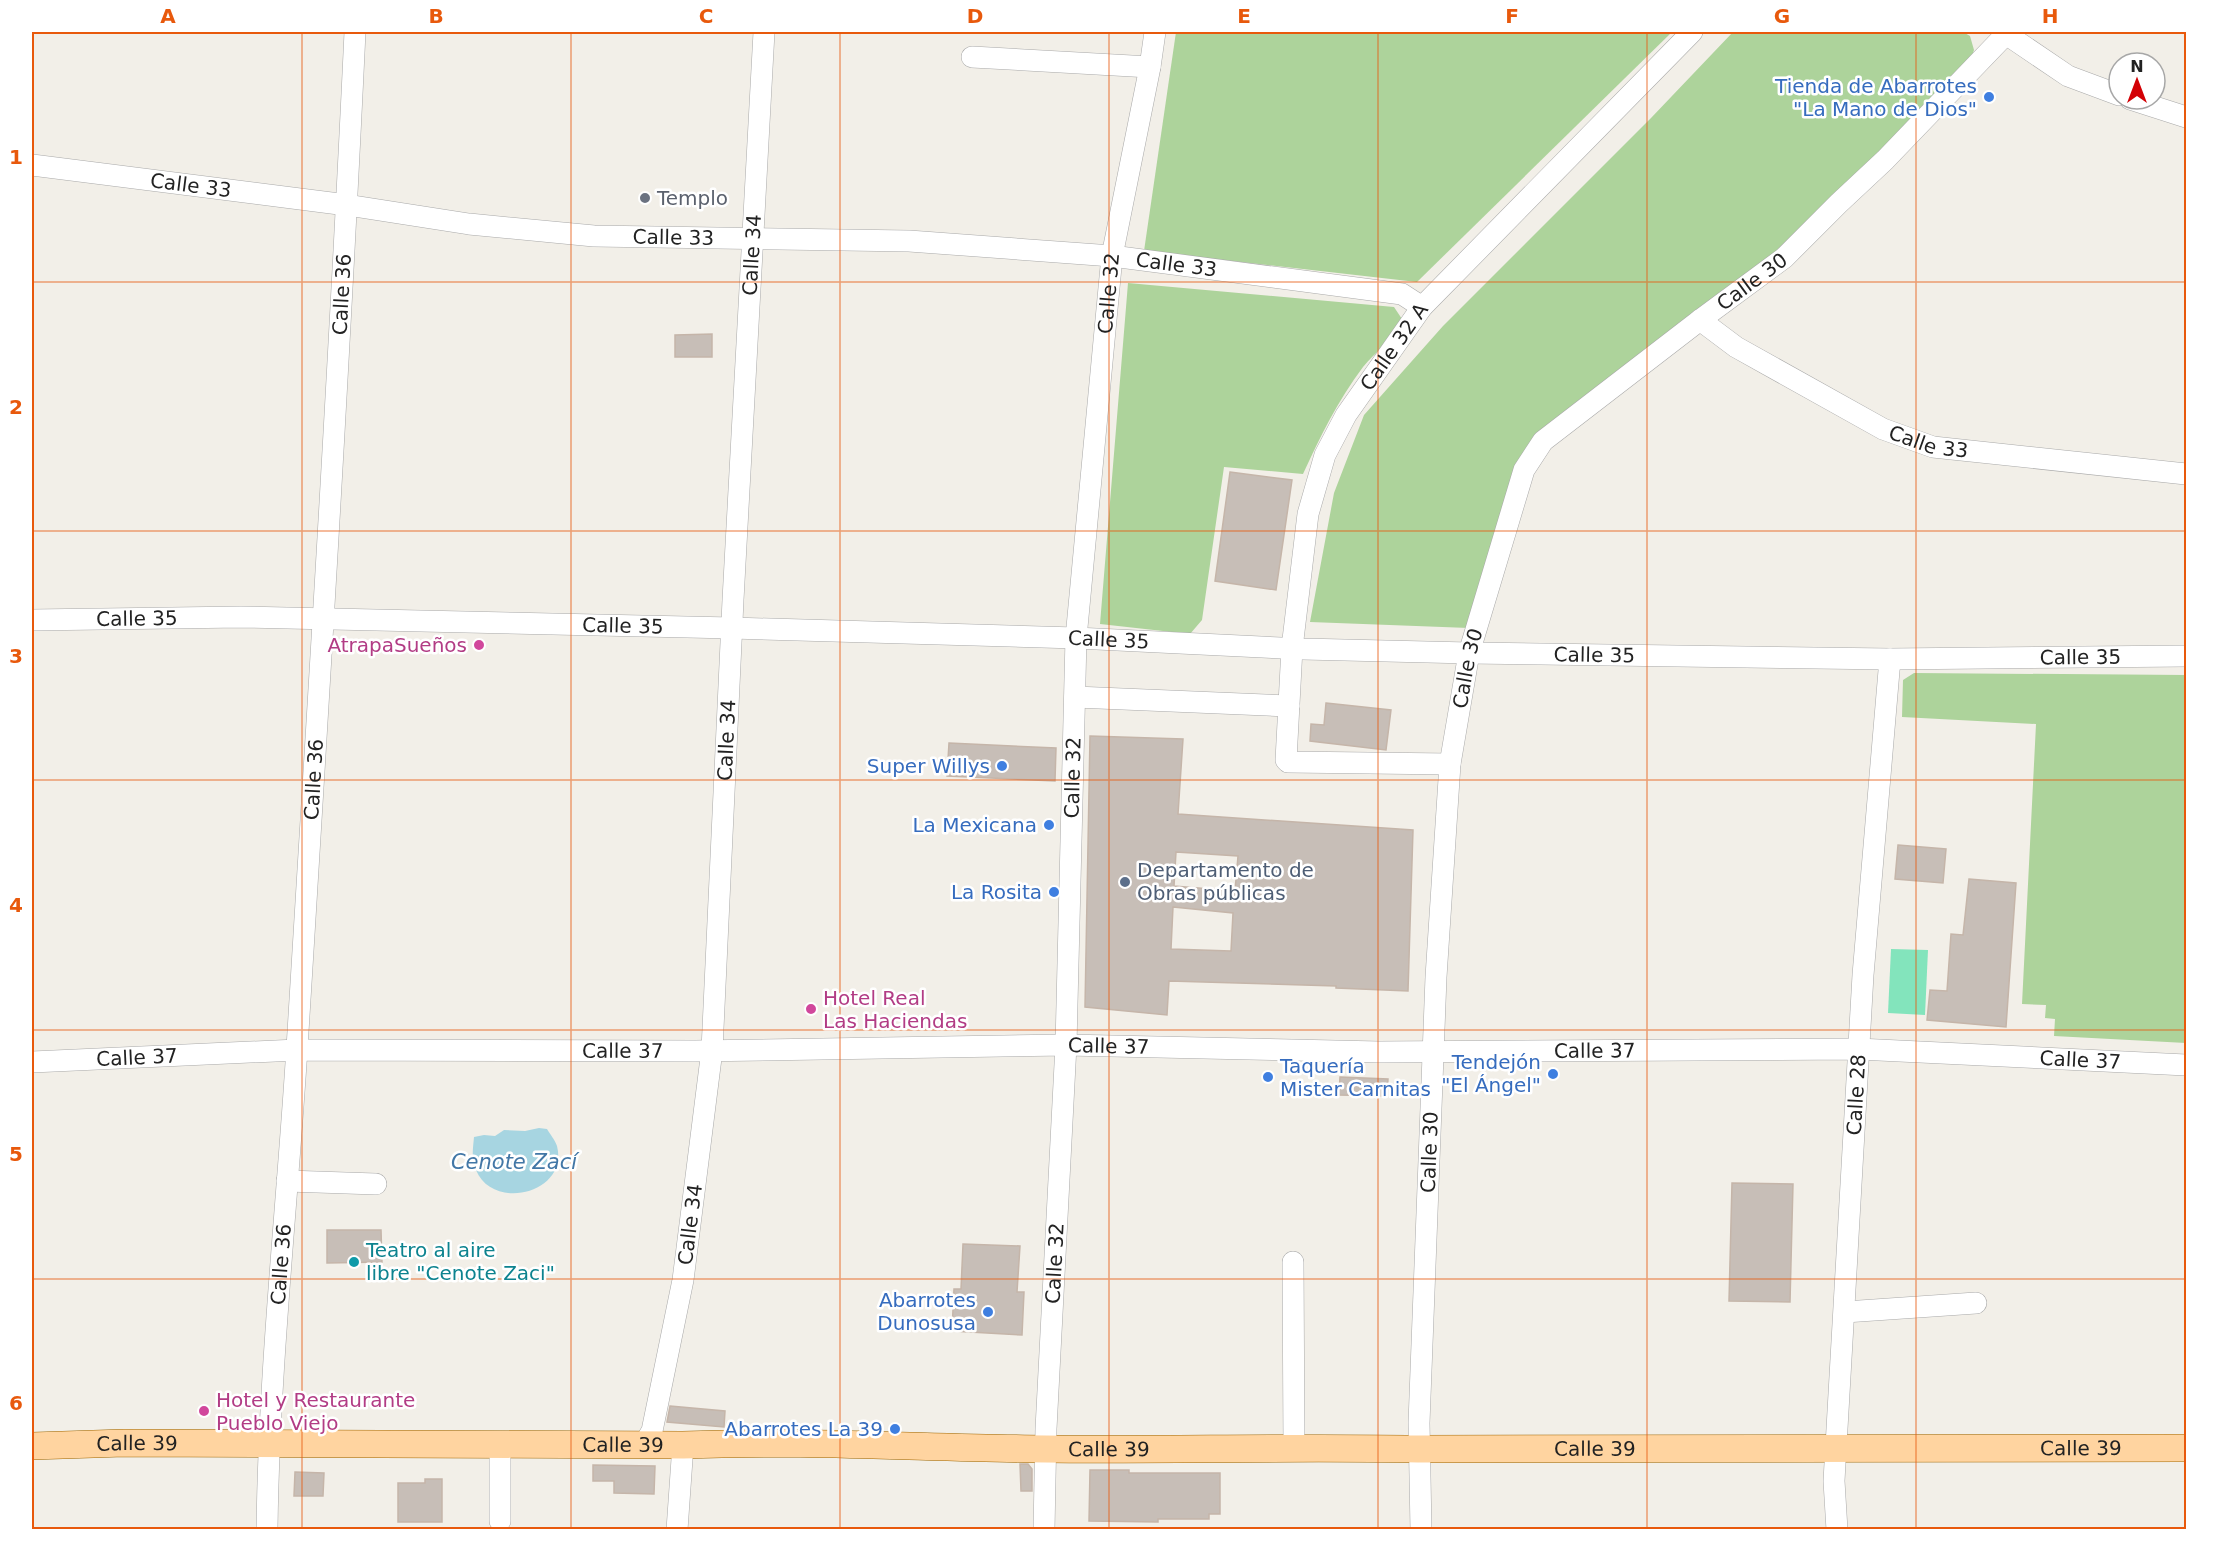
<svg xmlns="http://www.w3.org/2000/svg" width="2218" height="1561" font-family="'DejaVu Sans',sans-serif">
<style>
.forest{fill:#add39b}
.pitch{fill:#83e4bc}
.water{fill:#a7d5e1}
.building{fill:#c7beb7;stroke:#c5b5a9;stroke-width:1.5;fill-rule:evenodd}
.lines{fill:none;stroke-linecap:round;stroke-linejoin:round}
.minor-casing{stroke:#a9a9a9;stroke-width:22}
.major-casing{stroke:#9f6700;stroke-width:28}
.minor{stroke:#fff;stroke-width:21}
.major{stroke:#ffd4a0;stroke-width:27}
.grid{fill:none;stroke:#e8590c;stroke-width:1.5;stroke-opacity:0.55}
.shop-dot{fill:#3f7fe0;stroke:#fff;stroke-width:2}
.worship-dot{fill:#6b7280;stroke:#fff;stroke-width:2}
.hotel-dot{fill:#d1479c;stroke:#fff;stroke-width:2}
.service-dot{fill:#5c6f8a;stroke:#fff;stroke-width:2}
.culture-dot{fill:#0f9aa8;stroke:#fff;stroke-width:2}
.labels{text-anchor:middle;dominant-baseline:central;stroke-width:5;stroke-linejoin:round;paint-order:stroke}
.shop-label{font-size:20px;fill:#366cbe;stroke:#fff;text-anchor:end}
.street-label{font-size:20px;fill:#222;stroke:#fff}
.worship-label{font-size:20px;fill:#5b616d;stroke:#fff;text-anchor:start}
.hotel-label{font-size:20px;fill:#b23c85;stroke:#fff;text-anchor:start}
.service-label{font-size:20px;fill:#4e5e75;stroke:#fff;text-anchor:start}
.culture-label{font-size:20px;fill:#0d838f;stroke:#fff;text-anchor:start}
.water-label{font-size:21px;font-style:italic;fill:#4277a6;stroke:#fff}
.neatline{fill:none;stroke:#e8590c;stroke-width:2}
.grid-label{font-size:20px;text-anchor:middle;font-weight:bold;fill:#e8590c}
</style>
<rect width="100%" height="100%" fill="#f2efe8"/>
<g class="forest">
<polygon points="1176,32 1672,32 1417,282 1144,251"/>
<polygon points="1733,32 1963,32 1970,36 1974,50 1968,67 1769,266 1540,433 1469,628 1310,622 1334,493 1364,415 1443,326 1651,118"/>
<path d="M 1128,283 L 1394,307 L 1404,322 C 1393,340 1376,351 1363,367 C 1337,402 1321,435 1303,474 L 1224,467 L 1202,620 L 1190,634 L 1100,624 Z"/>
<polygon points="1914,673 2186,675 2186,1043 2054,1036 2055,1019 2045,1018 2046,1005 2022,1004 2036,724 1902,717 1903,680"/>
</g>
<polygon class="pitch" points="1891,949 1928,950 1925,1015 1888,1013"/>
<path class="water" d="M 539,1128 L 547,1129 C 550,1134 555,1140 557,1146 C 569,1193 493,1212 476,1170 C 471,1159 473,1148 474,1137 L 484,1135 L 495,1136 L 504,1130 L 525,1131 Z"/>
<g class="building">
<polygon points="712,334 712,357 675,357 675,335"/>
<polygon points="1230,472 1292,480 1276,590 1215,581"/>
<polygon points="1326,703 1391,710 1386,750 1310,741 1311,724 1324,725"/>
<path d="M 1090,736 L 1183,739 L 1178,814 L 1413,830 L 1408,991 L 1336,988 L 1336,986 L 1169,981 L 1167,1015 L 1085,1007 ZM 1176,852 L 1238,856 L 1235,891 L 1174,886 ZM 1173,907 L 1233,913 L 1231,951 L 1171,949 Z"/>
<polygon points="949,743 1056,748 1055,781 947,776"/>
<polygon points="1898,845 1946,849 1943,883 1895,879"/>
<polygon points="1969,879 2016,883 2006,1027 1927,1020 1930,990 1947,991 1951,934 1963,935"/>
<polygon points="1340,1077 1388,1079 1387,1096 1339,1095"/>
<polygon points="1732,1183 1793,1184 1790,1302 1729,1301"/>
<polygon points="327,1230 381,1230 382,1262 327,1263"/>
<polygon points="963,1244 1020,1246 1017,1292 1024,1292 1022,1335 952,1331 954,1289 961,1289"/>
<polygon points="670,1406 725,1411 724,1427 667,1422"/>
<polygon points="1020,1464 1028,1464 1032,1469 1032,1491 1021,1491"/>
<polygon points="593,1465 655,1466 654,1494 614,1493 614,1481 593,1481"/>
<polygon points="1090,1470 1129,1470 1129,1473 1220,1473 1220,1514 1209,1514 1209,1519 1158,1519 1158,1522 1089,1521"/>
<polygon points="295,1472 324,1473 323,1496 294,1496"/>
<polygon points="425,1479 442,1479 442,1522 398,1522 398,1483 425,1483"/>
</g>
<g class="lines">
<defs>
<g id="minor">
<polyline points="2003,32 2068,76 2119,95"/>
<polyline points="972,57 1150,67"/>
<polyline points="2130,99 2186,117"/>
<path id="s1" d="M 32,165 L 347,205 L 469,224 L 594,236 L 909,241 L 1112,256 L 1402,294 L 1422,307"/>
<path id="s2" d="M 1700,320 L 1736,347 L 1883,429 L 1933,447 L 2186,474"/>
<path id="s3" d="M 32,620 L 241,617 L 732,628 L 1076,638 L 1303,649 L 1469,653 L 1890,659 L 2186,656"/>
<polyline points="1075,697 1289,706"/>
<path id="s4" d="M 1450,764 L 1288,762 L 1286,760 L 1292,648 L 1308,514 L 1325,455 L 1346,415 L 1422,307 L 1692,32"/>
<path id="s5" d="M 32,1062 L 297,1050 L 695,1051 L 1066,1045 L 1379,1052 L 1858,1049 L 2186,1065"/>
<polyline points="287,1181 376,1184"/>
<polyline points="1293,1262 1294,1447"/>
<polyline points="1845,1312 1976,1303"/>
<polyline points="500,1444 500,1521"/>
<path id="s6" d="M 650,1445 L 649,1436 L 652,1431 L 683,1280 L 712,1050 L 733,600 L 764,32"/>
<path id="s7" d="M 267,1530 C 269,1369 287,1208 297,1048 C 318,709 339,370 355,32"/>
<polyline points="677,1530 683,1445"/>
<path id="s8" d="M 1044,1530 L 1046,1429 L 1066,1045 L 1076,638 L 1112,256 L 1150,67 L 1155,32"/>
<path id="s9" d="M 1421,1530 L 1419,1423 L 1436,977 L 1450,764 L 1469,653 L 1524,470 L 1543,441 L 1700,320 L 1784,258 L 1839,203 L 1885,160 L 2008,32"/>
<path id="s10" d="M 1837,1530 L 1834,1481 L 1863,975 L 1890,659"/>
</g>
<g id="major">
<path id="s11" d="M 32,1446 L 124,1443 L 683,1445 C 804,1440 925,1448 1046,1449 C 1170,1450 1294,1447 1418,1449 L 2186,1448"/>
</g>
</defs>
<use href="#minor" class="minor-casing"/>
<use href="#major" class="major-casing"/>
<use href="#minor" class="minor"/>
<use href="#major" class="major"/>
</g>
<path class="grid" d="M 302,32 L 302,1530M 571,32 L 571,1530M 840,32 L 840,1530M 1109,32 L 1109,1530M 1378,32 L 1378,1530M 1647,32 L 1647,1530M 1916,32 L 1916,1530M 32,282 L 2186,282M 32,531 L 2186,531M 32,780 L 2186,780M 32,1030 L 2186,1030M 32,1279 L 2186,1279"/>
<g class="shop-dot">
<circle cx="1989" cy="97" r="6"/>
<circle cx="1002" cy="766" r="6"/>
<circle cx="1049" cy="825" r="6"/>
<circle cx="1054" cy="892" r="6"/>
<circle cx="1553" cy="1074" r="6"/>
<circle cx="1268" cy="1077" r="6"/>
<circle cx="988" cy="1312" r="6"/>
<circle cx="895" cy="1429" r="6"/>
</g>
<circle class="worship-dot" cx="645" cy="198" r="6"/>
<g class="hotel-dot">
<circle cx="479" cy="645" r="6"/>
<circle cx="811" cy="1009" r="6"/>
<circle cx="204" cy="1411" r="6"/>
</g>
<circle class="service-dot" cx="1125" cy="882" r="6"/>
<circle class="culture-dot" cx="354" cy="1262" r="6"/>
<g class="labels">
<g class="shop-label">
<text x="1977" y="86">Tienda de Abarrotes<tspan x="1977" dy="23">"La Mano de Dios"</tspan></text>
<text x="990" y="766">Super Willys</text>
<text x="1037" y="825">La Mexicana</text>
<text x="1042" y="892">La Rosita</text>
<text x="1541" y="1062">Tendejón<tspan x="1541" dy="23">"El Ángel"</tspan></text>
<text x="1280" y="1066" text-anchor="start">Taquería<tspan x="1280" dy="23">Mister Carnitas</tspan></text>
<text x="976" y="1300">Abarrotes<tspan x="976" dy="23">Dunosusa</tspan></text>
<text x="883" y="1429">Abarrotes La 39</text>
</g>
<g class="street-label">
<text stroke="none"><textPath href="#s1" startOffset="160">Calle 33</textPath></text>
<text stroke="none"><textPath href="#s1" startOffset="646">Calle 33</textPath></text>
<text stroke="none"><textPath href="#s6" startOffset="1197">Calle 34</textPath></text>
<text stroke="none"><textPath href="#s1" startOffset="1150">Calle 33</textPath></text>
<text stroke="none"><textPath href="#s9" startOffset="1368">Calle 30</textPath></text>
<text stroke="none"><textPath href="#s8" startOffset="1239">Calle 32</textPath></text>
<text stroke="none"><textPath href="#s7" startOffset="1238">Calle 36</textPath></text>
<text stroke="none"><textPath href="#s4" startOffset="602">Calle 32 A</textPath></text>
<text stroke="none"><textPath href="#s2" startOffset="261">Calle 33</textPath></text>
<text stroke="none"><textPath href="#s3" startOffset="105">Calle 35</textPath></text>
<text stroke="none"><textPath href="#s3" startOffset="591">Calle 35</textPath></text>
<text stroke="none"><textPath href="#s3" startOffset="1077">Calle 35</textPath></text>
<text stroke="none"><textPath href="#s3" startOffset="1563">Calle 35</textPath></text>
<text stroke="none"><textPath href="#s3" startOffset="2049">Calle 35</textPath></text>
<text stroke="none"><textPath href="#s9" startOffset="864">Calle 30</textPath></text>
<text stroke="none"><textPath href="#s6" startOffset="711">Calle 34</textPath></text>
<text stroke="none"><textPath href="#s8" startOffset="753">Calle 32</textPath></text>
<text stroke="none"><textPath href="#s7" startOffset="752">Calle 36</textPath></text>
<text stroke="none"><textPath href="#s5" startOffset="1077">Calle 37</textPath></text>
<text stroke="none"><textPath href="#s5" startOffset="591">Calle 37</textPath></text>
<text stroke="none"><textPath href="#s5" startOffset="1563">Calle 37</textPath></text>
<text stroke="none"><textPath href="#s5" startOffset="105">Calle 37</textPath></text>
<text stroke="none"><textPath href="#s5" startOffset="2049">Calle 37</textPath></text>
<text stroke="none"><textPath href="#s10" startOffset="436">Calle 28</textPath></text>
<text stroke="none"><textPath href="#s9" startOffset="378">Calle 30</textPath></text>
<text stroke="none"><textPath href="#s6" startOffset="225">Calle 34</textPath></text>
<text stroke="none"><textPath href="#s8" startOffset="267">Calle 32</textPath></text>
<text stroke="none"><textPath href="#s7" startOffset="266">Calle 36</textPath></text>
<text stroke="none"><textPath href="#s11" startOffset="105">Calle 39</textPath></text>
<text stroke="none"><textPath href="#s11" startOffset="591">Calle 39</textPath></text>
<text stroke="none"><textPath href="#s11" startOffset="1077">Calle 39</textPath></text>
<text stroke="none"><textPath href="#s11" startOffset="1563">Calle 39</textPath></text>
<text stroke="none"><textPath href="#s11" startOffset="2049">Calle 39</textPath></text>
</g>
<g class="worship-label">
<text x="657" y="198">Templo</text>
</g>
<g class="hotel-label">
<text x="467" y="645" text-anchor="end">AtrapaSueños</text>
<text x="823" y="998">Hotel Real<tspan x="823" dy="23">Las Haciendas</tspan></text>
<text x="216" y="1400">Hotel y Restaurante<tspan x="216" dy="23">Pueblo Viejo</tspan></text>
</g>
<g class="service-label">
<text x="1137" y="870">Departamento de<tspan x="1137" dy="23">Obras públicas</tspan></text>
</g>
<g class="culture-label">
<text x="366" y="1250">Teatro al aire<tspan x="366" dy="23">libre "Cenote Zaci"</tspan></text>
</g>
<g class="water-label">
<text x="514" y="1162">Cenote Zací</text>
</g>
</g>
<rect width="2218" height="1561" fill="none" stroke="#ffffff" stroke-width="66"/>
<g transform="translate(2137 81)"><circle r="28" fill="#ffffff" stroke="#a7a7a7" stroke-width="1.5"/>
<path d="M0-4.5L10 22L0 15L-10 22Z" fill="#d30005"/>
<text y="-9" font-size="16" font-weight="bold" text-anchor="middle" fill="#222222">N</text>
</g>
<rect x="33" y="33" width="2152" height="1495" class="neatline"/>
<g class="grid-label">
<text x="168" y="23">A</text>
<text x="436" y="23">B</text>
<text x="706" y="23">C</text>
<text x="975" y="23">D</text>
<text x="1244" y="23">E</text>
<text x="1512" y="23">F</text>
<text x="1782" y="23">G</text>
<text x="2050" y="23">H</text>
<text x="16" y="164">1</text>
<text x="16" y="414">2</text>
<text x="16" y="663">3</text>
<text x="16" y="912">4</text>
<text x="16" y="1161">5</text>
<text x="16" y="1410">6</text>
</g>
</svg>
